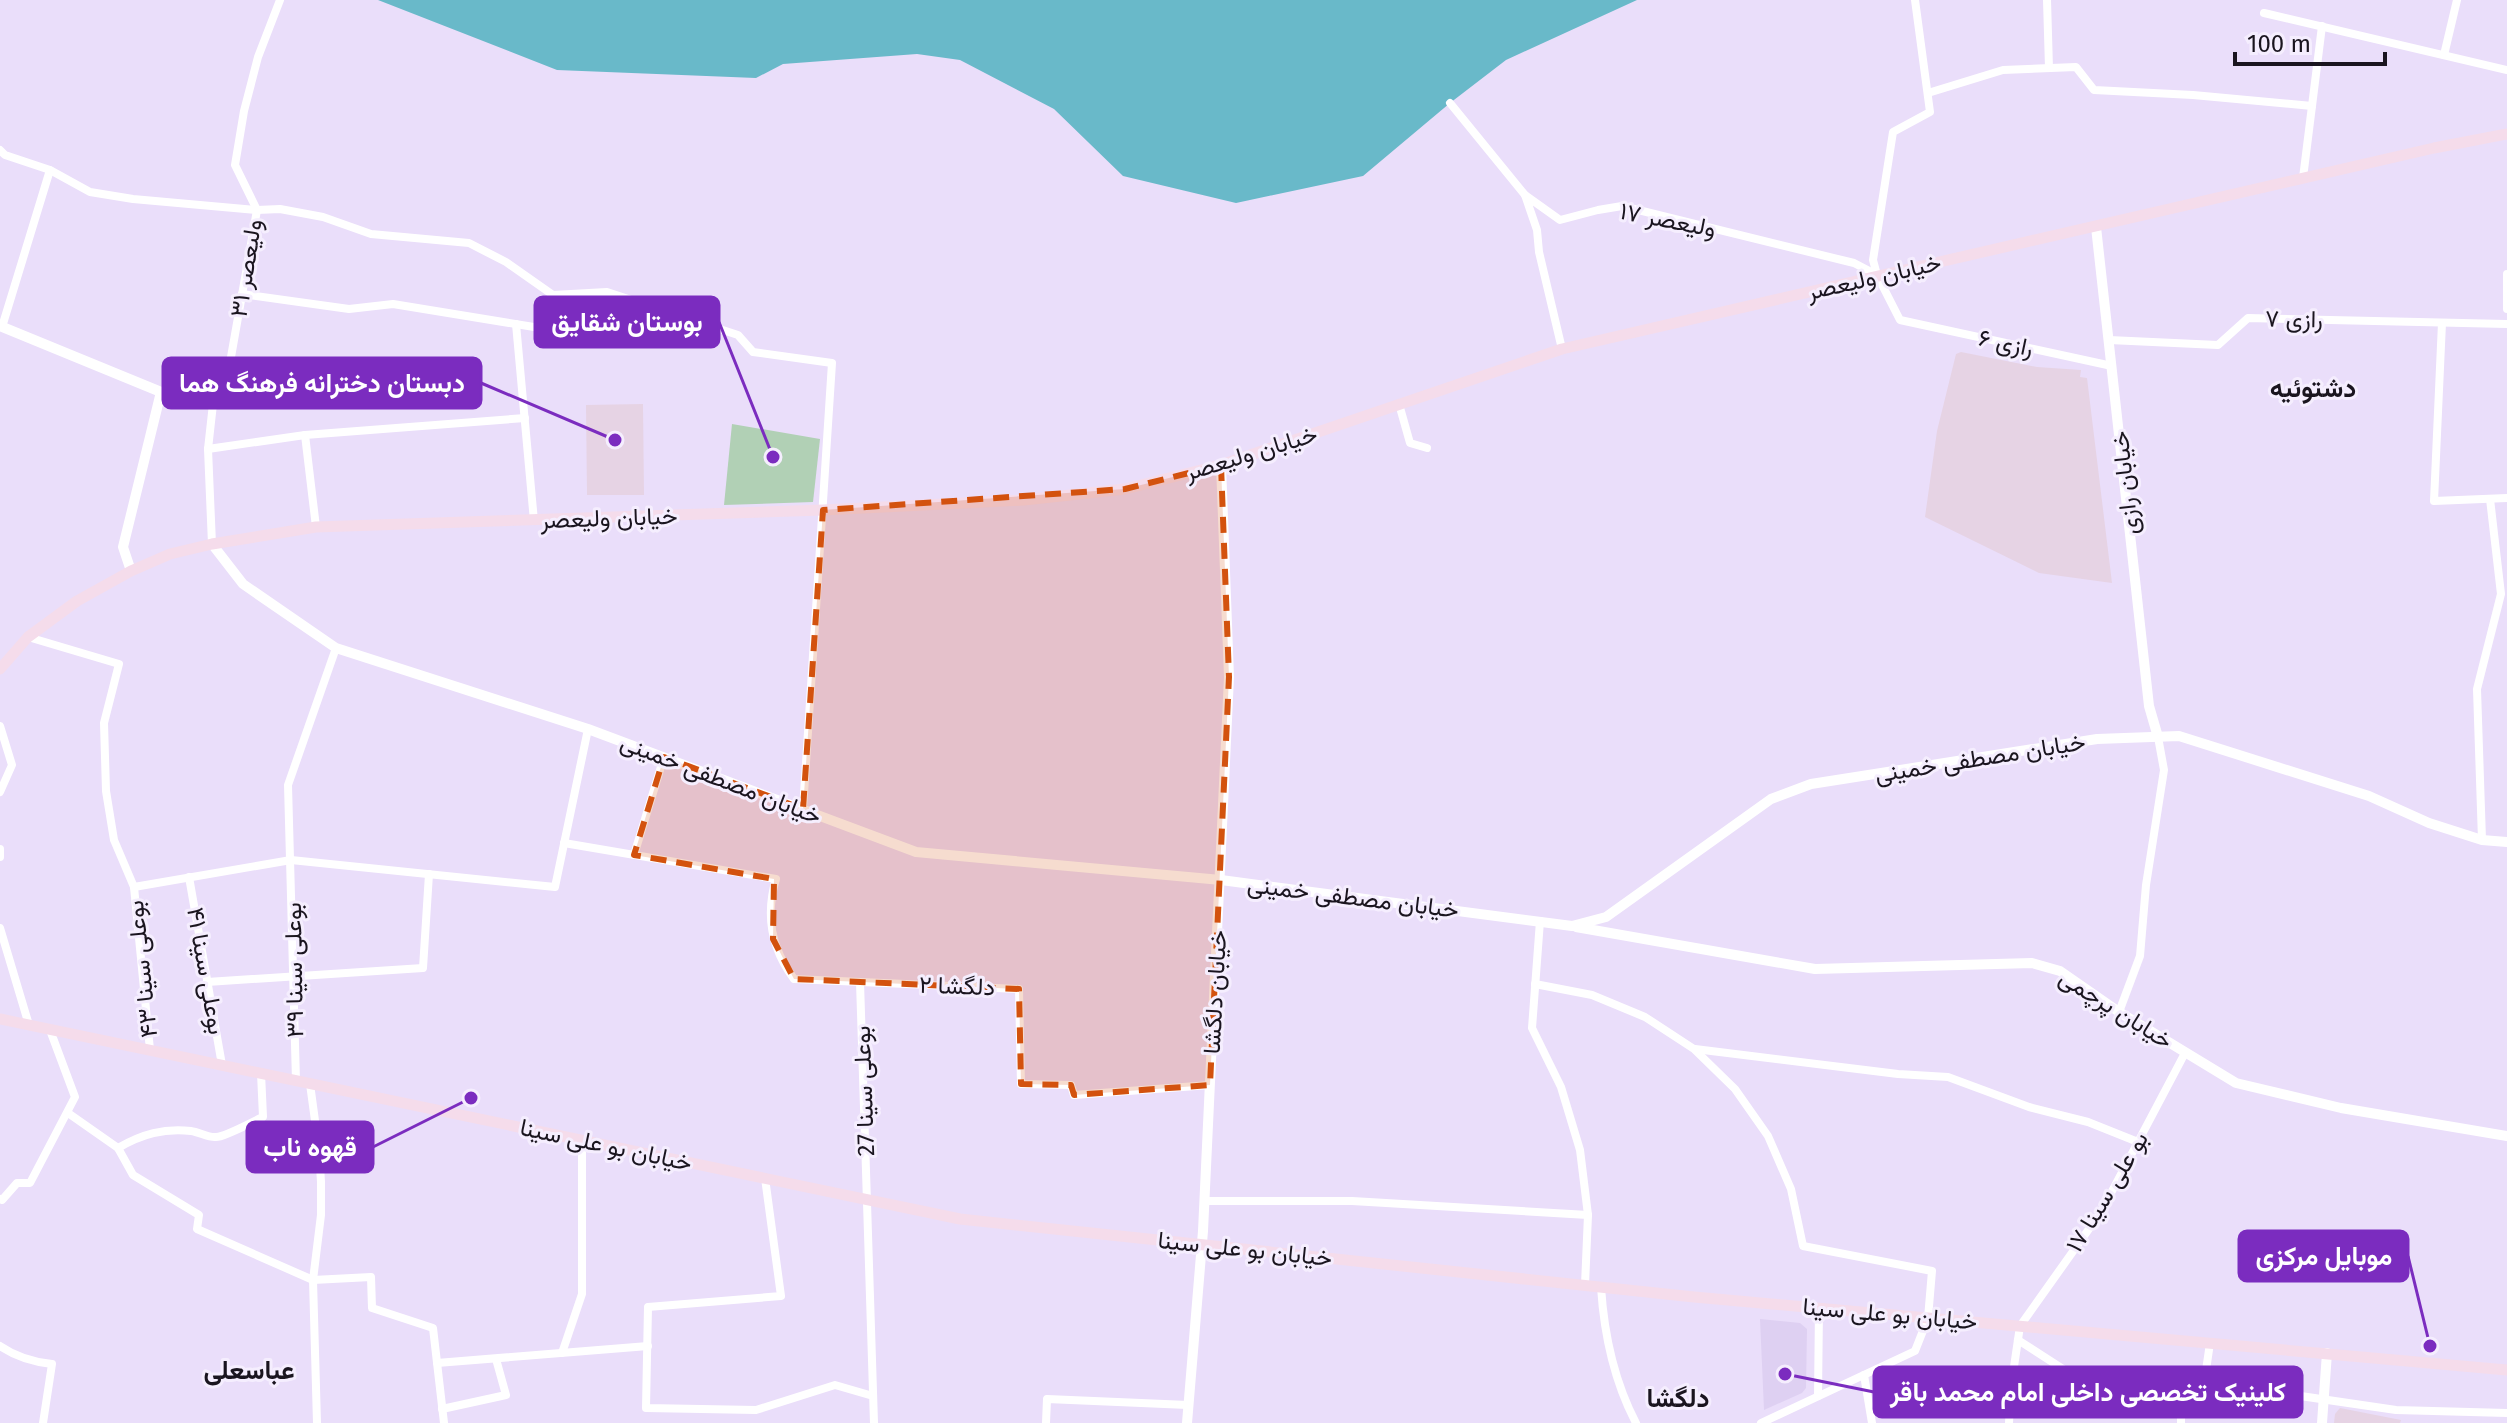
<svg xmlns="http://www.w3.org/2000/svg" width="2507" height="1423" font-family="'Fira Sans',Vazirmatn,sans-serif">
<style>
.built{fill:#ded0f2}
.education{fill:#e6d3e4}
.green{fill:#b1d0b5}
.water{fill:#69b9c9}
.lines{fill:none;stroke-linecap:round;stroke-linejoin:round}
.minor{stroke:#fff;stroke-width:8}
.tertiary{stroke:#fff;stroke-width:10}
.secondary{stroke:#f5dceb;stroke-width:11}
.marked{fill:#d3520e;fill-opacity:0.2;stroke:#d3520e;stroke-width:6;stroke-dasharray:16 10;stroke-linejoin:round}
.labels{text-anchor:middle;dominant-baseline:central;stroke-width:6;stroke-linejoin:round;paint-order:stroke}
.street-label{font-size:24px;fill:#1a151f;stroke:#f5eefe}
.neighbourhood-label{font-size:26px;font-weight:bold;fill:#1a151f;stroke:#f5eefe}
.leader{fill:none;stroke:#7b2cbf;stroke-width:3}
.callout-dot{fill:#7b2cbf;stroke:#f5eefe;stroke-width:3}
.callout{fill:#7b2cbf;stroke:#7b2cbf;stroke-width:3}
.callout-label{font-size:26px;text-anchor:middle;font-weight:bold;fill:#fff}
</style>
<rect width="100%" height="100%" fill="#eadefa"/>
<polygon class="built" points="1760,1319 1800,1323 1807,1329 1806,1388 1802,1393 1764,1410"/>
<g class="education">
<polygon points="1961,352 2037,367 2081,370 2080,377 2087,378 2112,583 2039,573 1925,517 1937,431 1956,354"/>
<polygon points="643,404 644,495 587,495 586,405"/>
<polygon points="2340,1408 2401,1420 2400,1423 2334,1423 2335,1414"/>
</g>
<polygon class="green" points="732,424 820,439 813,502 724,505"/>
<polygon class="water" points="378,0 1637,0 1506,60 1450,103 1363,176 1236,203 1123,176 1054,109 960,60 917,54 783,64 756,78 557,70"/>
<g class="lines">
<g class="minor">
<polyline points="1915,0 1930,112 1893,132 1873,260 1877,275 1900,320 2112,366"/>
<polyline points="2047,0 2049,68"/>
<polyline points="2264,13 2507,70"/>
<polyline points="2444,55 2457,0"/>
<polyline points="1928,93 2003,70 2076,67 2094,90 2193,95 2312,106"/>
<polyline points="1450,103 1525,195"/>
<polyline points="0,150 5,155 50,170 90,192 133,199 257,210 280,209 323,217 371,234 469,243 506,262 553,295"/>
<polyline points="2303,178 2322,26"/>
<polyline points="2507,274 2507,309"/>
<polyline points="242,294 349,309 393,304 540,328 553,295 607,292 738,335 753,352 832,363 803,809"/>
<polyline points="2442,323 2434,501 2507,498"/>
<polyline points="516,324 534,521"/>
<polyline points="2,327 50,170"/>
<polyline points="2109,340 2218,345 2248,318 2507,324"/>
<polyline points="1562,349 1539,252 1537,230 1525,195 1560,220 1598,210 1622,206 1854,263 1877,275"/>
<polyline points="161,392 213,404"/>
<polyline points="1399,404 1410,443 1427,448"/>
<polyline points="305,435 316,527"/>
<polyline points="208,449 305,435 525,418"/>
<polyline points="212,544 208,449 213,404 228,374 257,210 235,165 244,111 258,57 280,0"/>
<polyline points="28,637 119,664 104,723 106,791 114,840 134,887 150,1050"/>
<polyline points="0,726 12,765 0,792"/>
<polyline points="2482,840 2477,689 2501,594 2490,499"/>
<path d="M 564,843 L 776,879 C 765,916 771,948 794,979 L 1019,989 L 1021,1084 L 1071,1085 L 1074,1095 L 1210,1085"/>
<polyline points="0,849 0,857"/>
<polyline points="634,855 664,757"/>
<polyline points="189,877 222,1065"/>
<polyline points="134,887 291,860 555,887 588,729"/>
<polyline points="1540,921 1532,1028 1561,1087 1580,1150 1588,1215 1585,1285"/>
<polyline points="0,928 29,1025"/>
<polyline points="207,982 423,968 429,874"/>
<polyline points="860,982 874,1423"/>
<polyline points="1535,984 1592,995 1645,1017 1694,1049 1735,1089 1768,1136 1791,1189 1803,1246 1932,1271 1928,1318 1915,1351 1761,1423"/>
<polyline points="2119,1012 2140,956 2146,885 2164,770 2158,737"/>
<polyline points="1695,1049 1898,1074 1948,1077 2029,1107 2088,1122 2138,1142"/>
<polyline points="296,1081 288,785 336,648"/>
<polyline points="310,1084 319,1150 321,1182 321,1215 313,1280 317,1423"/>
<polyline points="68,1113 118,1148 133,1175 199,1215 197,1229 313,1280 371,1277 372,1308 433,1328 444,1423"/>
<path d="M 118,1148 C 142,1134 164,1128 191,1131 C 199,1132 209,1138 216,1137 C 225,1137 254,1121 263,1117 L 261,1073"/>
<polyline points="765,1178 781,1296 648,1307 646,1408 756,1410 835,1385 873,1396"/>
<polyline points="0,1199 2,1200 17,1183 30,1183 75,1097 50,1030"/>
<polyline points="1204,1201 1352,1201 1588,1215"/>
<path d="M 1601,1287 C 1604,1334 1614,1381 1636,1423"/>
<polyline points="2018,1340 2108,1398 2194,1409 2199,1408 2201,1404 2210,1343"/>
<path d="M 0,1346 C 16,1357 33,1362 52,1364 L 43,1423"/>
<polyline points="562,1353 582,1294 582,1140"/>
<polyline points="437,1363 648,1346"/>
<polyline points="1864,1375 1872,1423"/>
<polyline points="1963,1381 2011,1387"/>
<polyline points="2205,1382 2396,1410 2507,1413"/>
<polyline points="1818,1396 1819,1308"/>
<polyline points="2181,1408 2181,1423"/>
<polyline points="442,1409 506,1395 496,1359"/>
<polyline points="1046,1423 1047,1399 1188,1405"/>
<polyline points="2009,1423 2011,1387 2020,1326 2101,1212 2185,1053"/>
</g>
<g class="tertiary">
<polyline points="2096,227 2149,706 2158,737"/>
<polyline points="0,326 161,392 123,547 131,571"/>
<polyline points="212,544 243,584 336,648 588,729 916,852 1221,880 1572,926 1606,917 1771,799 1811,784 2097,739 2179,736 2369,796 2429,823 2482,840 2507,842"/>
<polyline points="1576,927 1815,969 2032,963 2060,971 2119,1012 2236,1083 2341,1108 2507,1136"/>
<polyline points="1187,1423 1203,1231 1229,677 1221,465"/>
<polyline points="2322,1423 2327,1353"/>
</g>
<g class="secondary">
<polyline points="0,669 28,637 77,601 131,571 170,554 212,544 316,527 823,510 1024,500 1125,489 1221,465 1562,349 2434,148 2507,134"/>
<polyline points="0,1019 960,1219 1694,1297 2507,1370"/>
</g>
</g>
<path class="marked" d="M 1221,465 L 1229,677 L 1210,1085 L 1074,1095 L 1071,1085 L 1021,1084 L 1019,989 L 794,979 L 773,939 L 774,879 L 634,855 L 664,757 L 803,809 L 823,510 L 1125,489 Z"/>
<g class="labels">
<g class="street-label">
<text transform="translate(1668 220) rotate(11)">ولیعصر ۱۷</text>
<text transform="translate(246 268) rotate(-81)">ولیعصر ۳۱</text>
<text transform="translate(1874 277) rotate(-13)">خیابان ولیعصر</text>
<text transform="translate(2294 319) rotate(1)">رازی ۷</text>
<text transform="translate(2006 343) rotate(12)">رازی ۶</text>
<text transform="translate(1251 453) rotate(-17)">خیابان ولیعصر</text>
<text transform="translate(2125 483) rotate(-96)">خیابان رازی</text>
<text transform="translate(609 518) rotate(-2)">خیابان ولیعصر</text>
<text transform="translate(1980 758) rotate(-9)">خیابان مصطفی خمینی</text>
<text transform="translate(721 779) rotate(21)">خیابان مصطفی خمینی</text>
<text transform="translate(1353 897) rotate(7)">خیابان مصطفی خمینی</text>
<text transform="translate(142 969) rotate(-96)">بوعلی سینا ۴۳</text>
<text transform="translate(294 970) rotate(-91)">بوعلی سینا ۳۹</text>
<text transform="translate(206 971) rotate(80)">بوعلی سینا ۴۱</text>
<text transform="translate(957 986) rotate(2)">دلگشا ۲</text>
<text transform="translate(1215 992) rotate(-87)">خیابان دلگشا</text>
<text transform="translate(2116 1009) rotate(32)">خیابان پرچمی</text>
<text transform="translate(864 1091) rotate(-92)">بوعلی سینا 27</text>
<text transform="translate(606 1145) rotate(12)">خیابان بو علی سینا</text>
<text transform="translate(2107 1192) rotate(-59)">بو علی سینا ۱۷</text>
<text transform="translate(1245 1249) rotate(6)">خیابان بو علی سینا</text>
<text transform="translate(1890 1314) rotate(5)">خیابان بو علی سینا</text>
</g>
<g class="neighbourhood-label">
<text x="2313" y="388">دشتوئیه</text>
<text x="249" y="1370">عباسعلی</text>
<text x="1678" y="1398">دلگشا</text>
</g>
</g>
<path class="leader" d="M773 457L719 322M615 440L481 383M471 1098L373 1147M2430 1346L2408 1256M1785 1374L1874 1392"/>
<g class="callout-dot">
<circle cx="773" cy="457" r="8"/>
<circle cx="615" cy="440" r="8"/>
<circle cx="471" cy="1098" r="8"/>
<circle cx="2430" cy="1346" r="8"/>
<circle cx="1785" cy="1374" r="8"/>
</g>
<g class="callout">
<rect x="535" y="297" width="184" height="50" rx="8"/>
<rect x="163" y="358" width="318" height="50" rx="8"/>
<rect x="247" y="1122" width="126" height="50" rx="8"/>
<rect x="2239" y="1231" width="169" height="50" rx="8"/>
<rect x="1874" y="1367" width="428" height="50" rx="8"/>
</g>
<g class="callout-label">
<text x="627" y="331">بوستان شقایق</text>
<text x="322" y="392">دبستان دخترانه فرهنگ هما</text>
<text x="310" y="1156">قهوه ناب</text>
<text x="2324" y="1265">موبایل مرکزی</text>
<text x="2088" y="1401">کلینیک تخصصی داخلی امام محمد باقر</text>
</g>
<path d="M2235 52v12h150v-12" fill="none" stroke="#1a151f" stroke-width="4"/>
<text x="2247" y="52" font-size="24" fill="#1a151f" stroke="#f5eefe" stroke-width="6" paint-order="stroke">100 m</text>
</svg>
